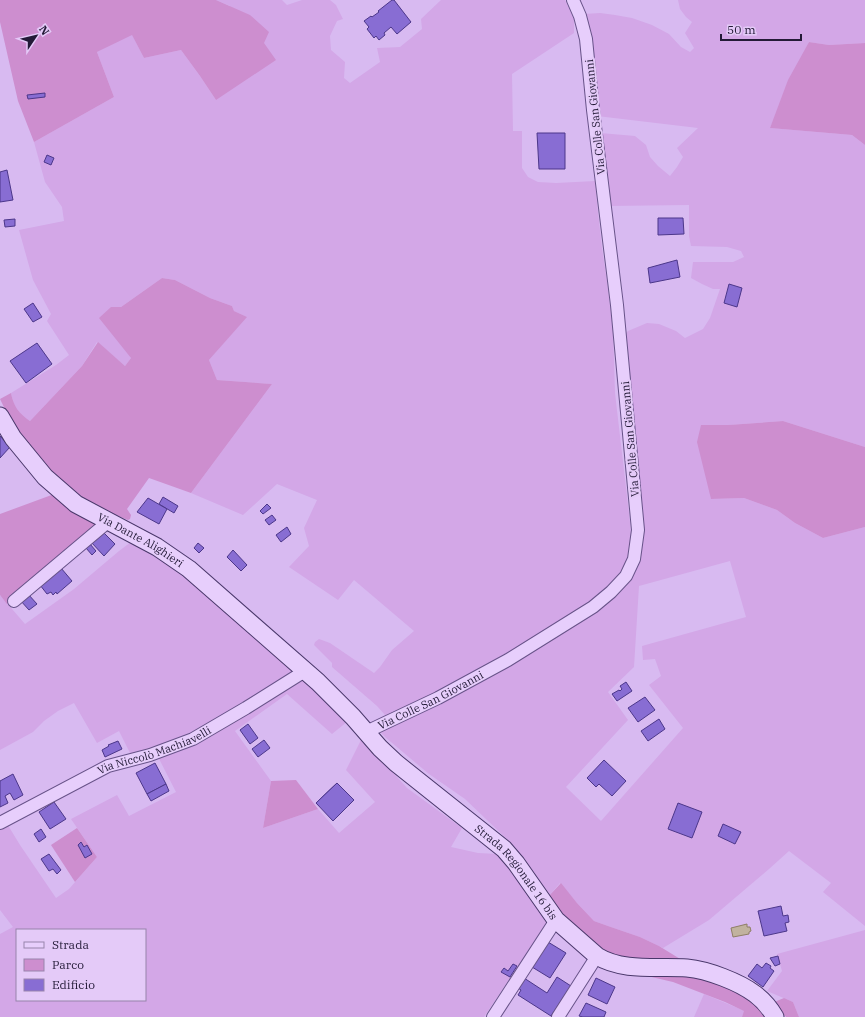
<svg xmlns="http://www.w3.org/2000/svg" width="865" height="1017" font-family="'IBM Plex Serif',serif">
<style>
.farmland{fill:#d3a7e7;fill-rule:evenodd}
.green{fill:#cd8ecf}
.water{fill:#c1b29f;stroke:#8f7f66}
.building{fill:#886dd3;stroke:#4c378a}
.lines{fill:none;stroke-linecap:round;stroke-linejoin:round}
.minor-casing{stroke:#685389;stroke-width:14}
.secondary-casing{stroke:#49376a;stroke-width:19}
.minor{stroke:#e7cefc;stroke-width:12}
.secondary{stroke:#e7cefc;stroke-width:17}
.labels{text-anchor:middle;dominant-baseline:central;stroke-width:4;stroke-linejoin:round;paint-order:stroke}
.street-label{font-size:11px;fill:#231a37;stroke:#e4caf8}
</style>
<rect width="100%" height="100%" fill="#d8baf1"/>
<g class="farmland">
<path d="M 216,0 L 282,0 L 287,5 L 302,0 L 330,0 L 336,5 L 343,19 L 337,21 L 330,36 L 331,50 L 345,62 L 344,78 L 350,83 L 380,62 L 377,48 L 400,47 L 422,29 L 421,19 L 441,0 L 565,0 L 574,18 L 574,33 L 512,74 L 513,131 L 522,131 L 522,168 L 528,177 L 538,182 L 556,183 L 595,181 L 598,213 L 602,248 L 607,281 L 613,329 L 615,393 L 630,522 L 631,540 L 641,550 L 622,337 L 628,331 L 647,323 L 659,324 L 676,331 L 685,338 L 703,329 L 710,318 L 720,289 L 713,289 L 702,284 L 691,278 L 693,262 L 733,262 L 744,257 L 741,251 L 727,247 L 691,246 L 689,236 L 689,205 L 608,206 L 600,133 L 635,136 L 646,145 L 650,157 L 658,166 L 670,176 L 677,167 L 683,157 L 677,148 L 698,128 L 597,116 L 584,14 L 600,13 L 615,15 L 632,18 L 652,25 L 669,34 L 681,47 L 690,52 L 694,48 L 685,33 L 692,22 L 686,17 L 680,9 L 678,0 L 865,0 L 865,43 L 829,45 L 809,42 L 770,128 L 852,135 L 865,145 L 865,447 L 783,421 L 728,425 L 702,425 L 711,499 L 744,498 L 777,510 L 795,523 L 823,538 L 865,527 L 865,926 L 823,892 L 831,883 L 789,851 L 769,869 L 709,920 L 663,948 L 640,937 L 608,926 L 594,921 L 577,903 L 560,883 L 548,897 L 530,868 L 511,843 L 465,799 L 429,774 L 385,737 L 371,722 L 385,715 L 377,706 L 332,667 L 332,663 L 314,645 L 315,642 L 319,639 L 330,643 L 374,673 L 380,667 L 392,650 L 414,631 L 354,580 L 338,600 L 289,567 L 309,546 L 304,528 L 317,500 L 277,484 L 243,515 L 191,493 L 272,384 L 217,380 L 209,360 L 246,317 L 234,311 L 232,306 L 210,298 L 175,280 L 162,278 L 121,307 L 111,307 L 131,358 L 125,366 L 97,342 L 82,366 L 30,421 L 23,417 L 17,409 L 13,402 L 11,393 L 56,365 L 69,355 L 47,321 L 51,314 L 33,280 L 19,230 L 64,221 L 62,207 L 45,182 L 34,142 L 114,97 L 97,52 L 132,34 L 144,58 L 181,50 L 200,76 L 216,100 L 230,6 ZM 730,561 L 746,617 L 642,646 L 643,660 L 655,659 L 661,676 L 649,685 L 683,728 L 601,821 L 566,787 L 628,720 L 608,692 L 634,667 L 639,586 Z"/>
<path d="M 135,539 L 155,549 L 305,682 L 348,721 L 332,734 L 287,694 L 235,731 L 271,781 L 263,828 L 318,809 L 339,833 L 375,802 L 346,770 L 362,738 L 407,788 L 462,828 L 451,847 L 478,853 L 498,854 L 515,867 L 549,920 L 484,1017 L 0,1017 L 0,934 L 13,927 L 0,910 L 0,825 L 6,822 L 20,845 L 56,898 L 69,889 L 97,857 L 71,819 L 117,795 L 129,816 L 176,792 L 154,749 L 131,755 L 119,731 L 97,743 L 74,703 L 58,711 L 44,721 L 33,732 L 0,750 L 0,595 L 25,624 L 74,589 L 119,551 ZM 17,930 L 145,930 L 145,1000 L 17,1000 Z"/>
<polygon points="865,930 865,1017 799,1017 793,1002 767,991 782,971 777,954"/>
<polygon points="704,994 745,1011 742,1017 694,1017"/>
</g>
<g class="green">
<polygon points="0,0 216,0 250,15 269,32 264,43 276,60 216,100 200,76 181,50 144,58 132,35 97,52 114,97 34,142 18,101 0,22"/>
<polygon points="809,42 829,45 865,43 865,145 852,135 770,128 788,80"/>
<path d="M 162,278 L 175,280 L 210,298 L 232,306 L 234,311 L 247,317 L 209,360 L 217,380 L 272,384 L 191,493 L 149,478 L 127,509 L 131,515 L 130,519 L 128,520 L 113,514 L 82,497 L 66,486 L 60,481 L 32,451 L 14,428 L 0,399 L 11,393 C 13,405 19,414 30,421 L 82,366 L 98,342 L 125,366 L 131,358 L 99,318 L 111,307 L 121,307 Z"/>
<polygon points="783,421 865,447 865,527 823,538 795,523 777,510 744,498 711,499 697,442 701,425 728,425"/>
<polygon points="57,493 104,522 19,592 7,604 0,595 0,514"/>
<polygon points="296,780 318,809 263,828 271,781"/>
<polygon points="77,828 97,857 75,882 51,845"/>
<polygon points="561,883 577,903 594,921 608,926 640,937 659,946 729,989 753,1001 767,1017 742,1017 744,1011 725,1002 673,982 630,972 592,957 548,897"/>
<polygon points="784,998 793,1002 799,1017 786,1017 772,1003"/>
</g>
<polygon class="water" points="747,924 747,927 750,927 751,931 749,932 749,934 733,937 731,928"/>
<g class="building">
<polygon points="392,0 394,0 411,22 397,34 391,27 384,33 385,35 379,40 376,36 374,38 367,29 369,27 364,21 371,16 372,17 379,12 378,11"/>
<polygon points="45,93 45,97 28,99 27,95"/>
<polygon points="537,133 565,133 565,169 539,169"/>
<polygon points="47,155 54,158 51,165 44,162"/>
<polygon points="7,170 13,200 0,202 0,172"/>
<polygon points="658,218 683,218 684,234 658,235"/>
<polygon points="15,219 15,226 5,227 4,220"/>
<polygon points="677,260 680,277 650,283 648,268"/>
<polygon points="729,284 742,288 737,307 724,303"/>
<polygon points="33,303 42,317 33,322 24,309"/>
<polygon points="37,343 52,364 26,383 10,361"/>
<polygon points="0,436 10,447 0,458"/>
<polygon points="163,497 178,506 174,513 159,504"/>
<polygon points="148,498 167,509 159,524 137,512"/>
<polygon points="267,504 271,508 263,514 260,511"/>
<polygon points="272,515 276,520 269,525 265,520"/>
<polygon points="287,527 291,534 281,542 276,535"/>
<polygon points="102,531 115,544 104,556 91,542"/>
<polygon points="198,543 204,548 199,553 194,548"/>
<polygon points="90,544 96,551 92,555 86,548"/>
<polygon points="233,550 247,565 241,571 227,557"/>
<polygon points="61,568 72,581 57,594 56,592 53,595 51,592 47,594 40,585"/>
<polygon points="28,594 37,604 29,610 20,600"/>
<polygon points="626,682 632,691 617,701 612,694 619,690 620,691 622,689 620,686"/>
<polygon points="645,697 655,710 638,722 628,708"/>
<polygon points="659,719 665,729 648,741 641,731"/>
<polygon points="248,724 258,738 250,744 240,730"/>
<polygon points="264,740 270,748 258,757 252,749"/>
<polygon points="118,741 122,749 105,757 102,750 109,746 108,745"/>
<polygon points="604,760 626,781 612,796 599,784 596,787 587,778"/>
<polygon points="155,763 166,784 147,794 136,773"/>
<polygon points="13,774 23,795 14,800 10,793 5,796 8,803 0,807 0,781"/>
<polygon points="337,783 343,789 349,800 347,806 345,809 341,812 333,814 329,813 316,803"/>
<polygon points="337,783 354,800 333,821 316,803"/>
<polygon points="166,784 169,791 151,801 147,794"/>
<polygon points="54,802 66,819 50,829 39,812"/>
<polygon points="678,803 702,812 692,838 668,829"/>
<polygon points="723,824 741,832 735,844 718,836"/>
<polygon points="41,829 46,837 39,842 34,834"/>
<polygon points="81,842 84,847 87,845 92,854 85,858 78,845"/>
<polygon points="49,854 61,870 57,874 53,869 49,871 41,859"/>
<polygon points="781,906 783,916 788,915 789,922 785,923 787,931 764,936 758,911"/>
<polygon points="548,942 566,953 550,978 532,967"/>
<polygon points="778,956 780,964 775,966 770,958"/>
<polygon points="766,963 771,966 770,968 774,971 763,987 748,976 757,964 762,968"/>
<polygon points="513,964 517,966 510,977 501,972 504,968 508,971"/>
<polygon points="557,977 571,986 551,1016 518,995 521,990 518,988 524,978 547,993"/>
<polygon points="596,978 615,987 607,1004 588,995"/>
<polygon points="586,1003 606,1012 604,1017 583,1017 579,1016"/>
</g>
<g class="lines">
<defs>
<g id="minor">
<polyline points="14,601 109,521"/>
<path id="s1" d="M 366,732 L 438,698 L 508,660 L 593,607 L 611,592 L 626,576 L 634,559 L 638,530 L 617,305 L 593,110 L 586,39 L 580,16 L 573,0"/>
<path id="s2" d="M 0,823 L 108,766 L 150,755 L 193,739 L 246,708 L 305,671"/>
<polyline points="493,1017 556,920"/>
<polyline points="558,1017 597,956"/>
</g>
<g id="secondary">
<path id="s3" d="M 0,416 L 13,438 L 45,477 L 76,504 L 157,547 L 189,569 L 318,682 L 353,717 L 380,748 L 396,763 L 504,849 L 516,863 L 556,920 L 597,956 C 623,972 658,966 687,968 C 708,970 739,982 755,994 C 763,1000 770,1008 775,1017"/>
</g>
</defs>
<use href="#minor" class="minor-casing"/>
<use href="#secondary" class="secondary-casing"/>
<use href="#minor" class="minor"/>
<use href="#secondary" class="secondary"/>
</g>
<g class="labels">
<g class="street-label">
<text transform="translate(595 117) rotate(-96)">Via Colle San Giovanni</text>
<text transform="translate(630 439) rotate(-95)">Via Colle San Giovanni</text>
<text stroke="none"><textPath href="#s3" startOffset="191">Via Dante Alighieri</textPath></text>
<text stroke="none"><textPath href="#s1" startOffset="72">Via Colle San Giovanni</textPath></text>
<text stroke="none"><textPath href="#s2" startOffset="171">Via Niccolò Machiavelli</textPath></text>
<text stroke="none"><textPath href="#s3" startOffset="695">Strada Regionale 16 bis</textPath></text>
</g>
</g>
<rect x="16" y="929" width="130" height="72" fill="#e4caf8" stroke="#9784ab"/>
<rect x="24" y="942" width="20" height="6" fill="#e7cefc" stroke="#9784ab"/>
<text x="52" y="949" font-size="12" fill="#231a37">Strada</text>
<rect x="24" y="959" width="20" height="12" fill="#cd8ecf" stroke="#9784ab"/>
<text x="52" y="969" font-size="12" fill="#231a37">Parco</text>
<rect x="24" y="979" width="20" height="12" fill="#886dd3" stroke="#9784ab"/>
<text x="52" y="989" font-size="12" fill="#231a37">Edificio</text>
<g transform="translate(36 36) rotate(55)" stroke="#e4caf8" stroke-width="3" paint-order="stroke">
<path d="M0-3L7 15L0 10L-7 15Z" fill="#231a37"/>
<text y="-6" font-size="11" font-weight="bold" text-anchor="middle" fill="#231a37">N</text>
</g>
<path d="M721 34v6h80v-6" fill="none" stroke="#231a37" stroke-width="2"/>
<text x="727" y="34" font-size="12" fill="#231a37" stroke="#e4caf8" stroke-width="3" paint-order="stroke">50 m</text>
</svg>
